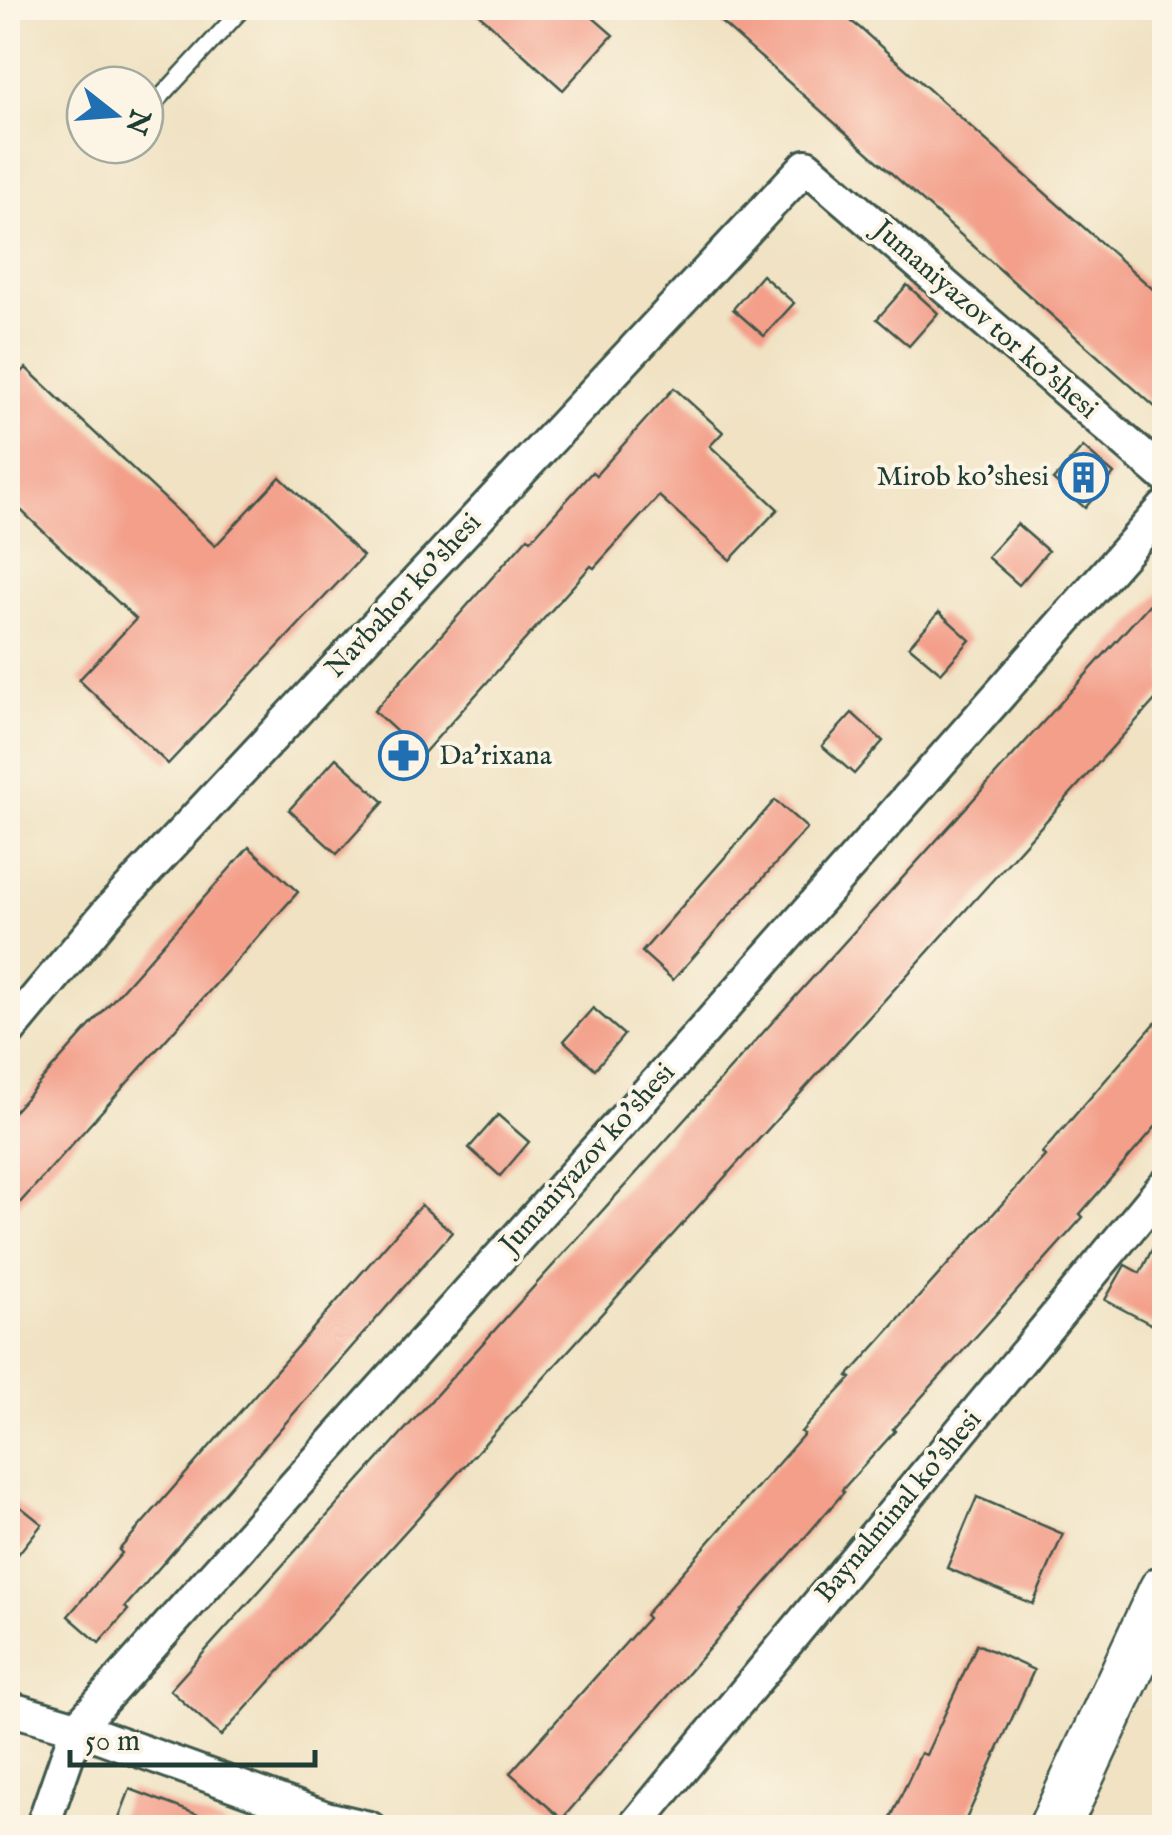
<svg xmlns="http://www.w3.org/2000/svg" width="1172" height="1835" font-family="'IM FELL English',serif">
<style>
.building{fill:#f39f8a}
.lines{fill:none;stroke-linecap:round;stroke-linejoin:round}
.lane-casing{stroke:#3e5649;stroke-width:20}
.street-casing{stroke:#3e5649;stroke-width:38}
.primary-casing{stroke:#3e5649;stroke-width:55}
.lane{stroke:#fff;stroke-width:15}
.street{stroke:#fff;stroke-width:32}
.primary{stroke:#fff;stroke-width:50}
.labels{text-anchor:middle;dominant-baseline:central;stroke-width:8;stroke-linejoin:round;paint-order:stroke}
.street-label{font-size:28px;fill:#1f3d34;stroke:#fcf5e5}
.poi-label{font-size:28px;fill:#1f3d34;stroke:#fcf5e5;text-anchor:end}
</style>
<rect width="100%" height="100%" fill="#fcf5e5"/>
<filter id="ink" filterUnits="userSpaceOnUse"><feTurbulence type="fractalNoise" baseFrequency=".01" numOctaves="2"/><feDisplacementMap in="SourceGraphic" scale="20" xChannelSelector="R" yChannelSelector="G"/><feConvolveMatrix kernelMatrix="1 2 1 2 8 2 1 2 1" color-interpolation-filters="sRGB"/></filter>
<filter id="wash" filterUnits="userSpaceOnUse"><feTurbulence type="fractalNoise" baseFrequency=".0048" numOctaves="4" result="noise"/><feDisplacementMap in="SourceGraphic" scale="40" xChannelSelector="R" yChannelSelector="G"/><feGaussianBlur stdDeviation="2.25" result="paint"/><feColorMatrix in="noise" values="0 0 0 0 0 0 0 0 0 0 0 0 0 0 0 0 0 1.4 0 .05"/><feComposite in="paint" operator="in"/></filter>
<g filter="url(#wash)">
<rect width="100%" height="100%" fill="#f0e2c3"/>
<g id="blocks">
<g class="building">
<polygon points="472,8 582,8 613,35 563,90"/>
<polygon points="705,8 834,8 860,28 1164,299 1164,415"/>
<polygon points="762,275 794,303 764,336 733,309"/>
<polygon points="907,285 938,313 909,346 877,319"/>
<polygon points="26,368 215,546 280,477 363,556 168,764 79,680 136,619 8,498 8,387"/>
<polygon points="674,388 723,432 710,446 778,509 730,560 659,496 594,568 591,566 422,755 374,711 528,537 531,540 592,472 596,475"/>
<polygon points="1083,447 1114,474 1085,508 1053,480"/>
<polygon points="1017,524 1048,551 1019,585 987,557"/>
<polygon points="1164,588 1164,690 221,1736 170,1690"/>
<polygon points="939,612 970,640 941,673 909,646"/>
<polygon points="852,713 883,741 854,774 822,746"/>
<polygon points="336,758 384,802 337,854 289,810"/>
<polygon points="775,800 807,828 673,980 642,952"/>
<polygon points="249,847 298,892 8,1216 8,1118"/>
<polygon points="593,1008 624,1035 595,1069 564,1041"/>
<polygon points="1164,1013 1164,1117 1080,1214 1083,1217 893,1429 895,1431 842,1490 844,1492 562,1819 510,1773 648,1618 645,1615 804,1434 801,1432 851,1378 848,1376 1045,1156 1042,1153"/>
<polygon points="498,1115 529,1142 500,1176 469,1148"/>
<polygon points="421,1205 452,1232 125,1607 128,1610 99,1643 68,1616 122,1553 119,1550"/>
<polygon points="1164,1226 1164,1331 1105,1300 1125,1265 1140,1273"/>
<polygon points="8,1497 42,1524 8,1567"/>
<polygon points="977,1497 1063,1534 1033,1604 947,1568"/>
<polygon points="977,1644 1034,1670 962,1828 886,1828 921,1753 926,1755"/>
<polygon points="130,1789 225,1825 225,1828 115,1828"/>
</g>
</g>
</g>
<g filter="url(#ink)">
<use href="#blocks" fill-opacity="0" stroke="#3e5649" stroke-width="2.5"/>
<g class="lines">
<defs>
<polyline id="lane" points="156,102 243,8"/>
<g id="street">
<polyline points="8,1032 108,912 806,166 1164,475"/>
<polyline points="8,1708 77,1728 326,1818 369,1828"/>
<polyline points="42,1828 77,1728 703,1031 1164,508"/>
<polyline points="633,1828 1164,1186"/>
</g>
<polyline id="primary" points="1054,1828 1164,1591"/>
</defs>
<use href="#lane" class="lane-casing"/>
<use href="#street" class="street-casing"/>
<use href="#primary" class="primary-casing"/>
<use href="#lane" class="lane"/>
<use href="#street" class="street"/>
<use href="#primary" class="primary"/>
</g>
</g>
<defs>
<symbol id="building-ring" viewBox="-11 -11 22 22"><circle r="9.5" fill="#fcf5e5" stroke="#1f6fb2" stroke-width="1.5"/><path d="M-4-6H4V6H1V3H-1V6H-4ZM-2.5-4.3h1.7v1.8h-1.7ZM.8-4.3h1.7v1.8H.8ZM-2.5-1h1.7V.8h-1.7ZM.8-1h1.7V.8H.8Z" fill="#1f6fb2"/></symbol>
<symbol id="pharmacy-ring" viewBox="-11 -11 22 22"><circle r="9.5" fill="#fcf5e5" stroke="#1f6fb2" stroke-width="1.5"/><path d="M-2-6h4v4h4v4h-4v4h-4v-4h-4v-4h4Z" fill="#1f6fb2"/></symbol>
</defs>
<g fill-rule="evenodd">
<use href="#building-ring" x="1056" y="450" width="55" height="55"/>
<use href="#pharmacy-ring" x="376" y="728" width="55" height="55"/>
</g>
<g class="labels">
<g class="street-label">
<text transform="translate(985 320) rotate(41)">Jumaniyazov tor ko'shesi</text>
<text transform="translate(404 596) rotate(-47)">Navbahor ko'shesi</text>
<text transform="translate(588 1159) rotate(-48)">Jumaniyazov ko'shesi</text>
<text transform="translate(899 1507) rotate(-50)">Baynalminal ko'shesi</text>
</g>
<g class="poi-label">
<text x="1049" y="477">Mirob ko'shesi</text>
<text x="439" y="756" text-anchor="start">Da'rixana</text>
</g>
</g>
<rect width="1172" height="1835" fill="none" stroke="#fcf5e5" stroke-width="40"/>
<g transform="translate(115 115) rotate(107)"><circle r="48" fill="#fcf5e5" stroke="#a4ab9e" stroke-width="2.5"/>
<path d="M0-8L18 38L0 25L-18 38Z" fill="#1f6fb2"/>
<text y="-15" font-size="28" font-weight="bold" text-anchor="middle" fill="#1f3d34">N</text>
</g>
<path d="M70 1750v15h245v-15" fill="none" stroke="#1f3d34" stroke-width="5"/>
<text x="85" y="1750" font-size="30" fill="#1f3d34" stroke="#fcf5e5" stroke-width="8" paint-order="stroke">50 m</text>
</svg>
